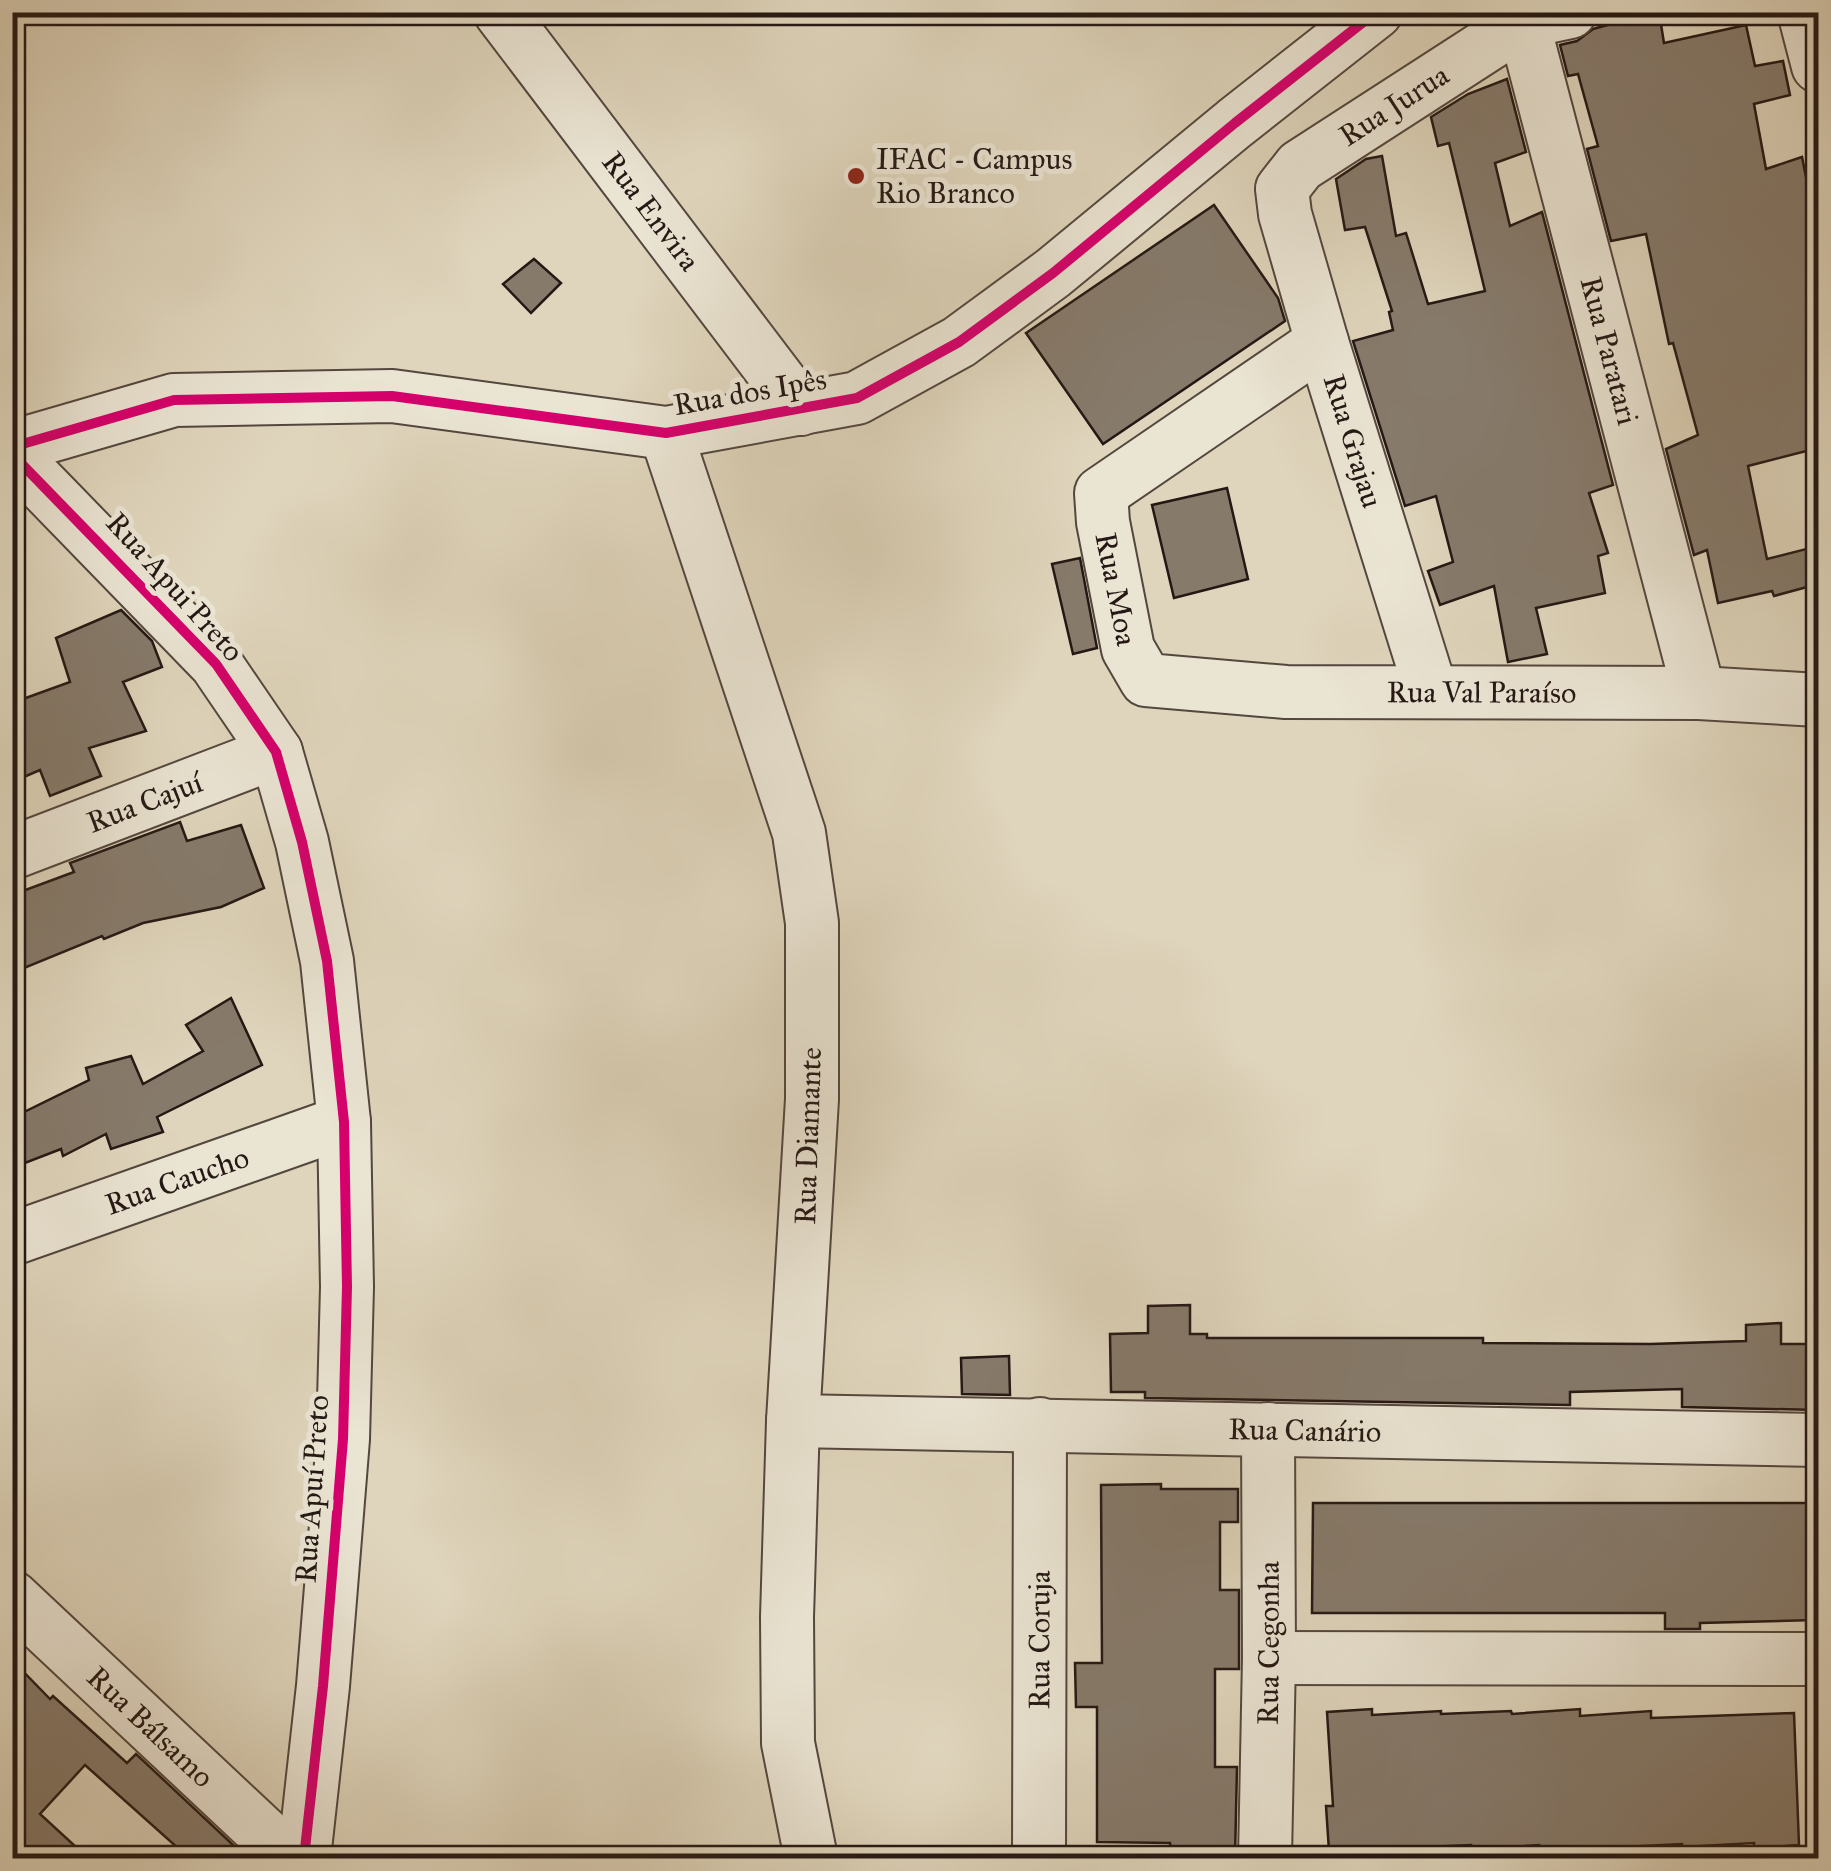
<svg xmlns="http://www.w3.org/2000/svg" width="1831" height="1871" font-family="'IM FELL Great Primer',serif">
<style>
.building{fill:#867a6b;stroke:#251814;stroke-width:2.5}
.lines{fill:none;stroke-linecap:round;stroke-linejoin:round}
.minor-casing{stroke:#54473e;stroke-width:56}
.minor{stroke:#eae4d3;stroke-width:52}
.cycleway-casing{stroke:#eae4d3;stroke-width:16}
.cycleway{stroke:#d6006c;stroke-width:10}
.poi-dot{fill:#8f2418;stroke:#eae4d3;stroke-width:4}
.labels{text-anchor:middle;dominant-baseline:central;stroke-width:10;stroke-linejoin:round;paint-order:stroke}
.street-label{font-size:30px;fill:#251814;stroke:#eae4d3}
.poi-label{font-size:30px;fill:#251814;stroke:#eae4d3;text-anchor:start}
</style>
<rect width="100%" height="100%" fill="#dfd5bc"/>
<filter id="stains"><feTurbulence type="fractalNoise" baseFrequency=".002" numOctaves="4"/><feColorMatrix values="0 0 0 0 .2 0 0 0 0 .09 0 0 0 0 .02 0 0 0 .5 -.17"/></filter>
<radialGradient id="worn" r=".72"><stop offset=".6" stop-color="#630" stop-opacity="0"/><stop offset="1" stop-color="#630" stop-opacity=".3"/></radialGradient>
<g class="building">
<polygon points="1655,12 1659,12 1664,43 1746,25 1755,66 1783,61 1790,95 1754,104 1766,169 1802,157 1813,212 1818,210 1818,448 1748,466 1767,559 1818,546 1818,584 1774,596 1772,591 1718,603 1707,550 1694,555 1666,449 1698,435 1673,343 1669,344 1646,234 1611,241 1587,149 1598,146 1578,74 1568,76 1560,45 1577,41 1593,29"/>
<polygon points="1507,79 1526,152 1495,163 1510,226 1542,212 1613,485 1589,493 1608,553 1598,556 1605,593 1536,608 1547,654 1508,662 1494,586 1440,605 1428,571 1453,562 1436,496 1405,506 1353,341 1393,330 1389,312 1392,311 1365,227 1345,230 1336,179 1366,159 1382,156 1396,236 1406,233 1428,304 1485,291 1449,143 1438,146 1431,117 1468,94"/>
<polygon points="1214,205 1278,298 1285,321 1103,444 1026,333"/>
<polygon points="534,259 561,283 531,313 503,284"/>
<polygon points="1227,488 1248,579 1174,598 1152,505"/>
<polygon points="1080,558 1097,648 1073,654 1052,564"/>
<polygon points="121,610 152,641 162,667 123,682 146,731 89,748 101,776 50,796 40,770 12,782 12,703 70,682 56,638"/>
<polygon points="180,822 187,841 241,825 264,888 221,907 143,923 104,939 102,936 12,973 12,907 24,901 20,892 74,872 70,863"/>
<polygon points="231,998 262,1065 157,1117 163,1132 111,1149 106,1134 63,1156 61,1149 12,1168 12,1118 89,1080 86,1068 131,1056 143,1084 203,1051 186,1025"/>
<polygon points="1190,1305 1190,1334 1207,1334 1207,1338 1483,1338 1483,1343 1650,1344 1746,1341 1746,1325 1781,1323 1781,1344 1818,1344 1818,1410 1682,1407 1682,1389 1570,1392 1570,1405 1145,1398 1145,1392 1111,1392 1110,1334 1148,1333 1148,1306"/>
<polygon points="1009,1356 1010,1395 962,1394 961,1358"/>
<polygon points="1161,1484 1161,1489 1238,1489 1238,1522 1220,1522 1220,1590 1239,1590 1239,1669 1215,1669 1215,1767 1237,1767 1235,1857 1171,1858 1170,1843 1097,1842 1097,1707 1076,1707 1075,1663 1102,1663 1101,1485"/>
<polygon points="1313,1503 1810,1503 1814,1549 1814,1620 1700,1623 1700,1629 1665,1629 1665,1613 1312,1613"/>
<polygon points="12,1660 50,1699 53,1696 127,1763 136,1754 247,1858 189,1858 85,1765 40,1814 88,1858 38,1858 16,1839 12,1843"/>
<polygon points="1372,1709 1372,1715 1441,1711 1441,1714 1511,1711 1512,1714 1580,1709 1580,1716 1651,1711 1651,1718 1794,1713 1799,1845 1754,1848 1754,1843 1682,1847 1682,1844 1539,1851 1539,1845 1471,1850 1471,1845 1329,1851 1326,1806 1333,1806 1327,1712"/>
</g>
<g class="lines">
<defs>
<g id="minor">
<path id="s1" d="M 500,12 L 801,409"/>
<path id="s2" d="M 1516,12 L 1523,22 L 1699,693"/>
<polyline points="1804,12 1818,66"/>
<path id="s3" d="M 1322,342 L 1101,493 L 1103,522 L 1128,649 L 1146,680 L 1286,692 L 1699,693 L 1818,700"/>
<polyline points="666,433 799,833 812,923 812,1099 793,1421 787,1617 788,1743 811,1858"/>
<polyline points="12,447 174,400 392,396 666,433 857,398 959,342 1053,273 1235,123 1376,12"/>
<polyline points="12,454 216,664 276,752 302,842 327,961 344,1122 347,1287 343,1439 323,1686 304,1858"/>
<path id="s4" d="M 1431,691 L 1322,342 L 1285,214 L 1282,189 L 1300,166 L 1523,22 L 1570,12"/>
<path id="s5" d="M 12,853 L 276,752"/>
<path id="s6" d="M 12,1239 L 344,1122"/>
<path id="s7" d="M 793,1421 L 1818,1440"/>
<path id="s8" d="M 12,1597 L 290,1858"/>
<polyline points="1269,1658 1818,1659"/>
<path id="s9" d="M 1039,1858 L 1040,1424"/>
<path id="s10" d="M 1265,1858 L 1269,1658 L 1268,1429"/>
</g>
</defs>
<use href="#minor" class="minor-casing"/>
<use href="#minor" class="minor"/>
<defs>
<g id="cycleway">
<polyline points="12,447 174,400 392,396 666,433 857,398 959,342 1053,273 1235,123 1376,12"/>
<polyline points="12,454 216,664 276,752 302,842 327,961 344,1122 347,1287 343,1439 323,1686 304,1858"/>
</g>
</defs>
<use href="#cycleway" class="cycleway-casing"/>
<use href="#cycleway" class="cycleway"/>
</g>
<circle class="poi-dot" cx="856" cy="176" r="10"/>
<g class="labels">
<g class="street-label">
<text stroke="none"><textPath href="#s4" startOffset="665">Rua Jurua</textPath></text>
<text stroke="none"><textPath href="#s1" startOffset="250">Rua Envira</textPath></text>
<text stroke="none"><textPath href="#s2" startOffset="352">Rua Paratari</textPath></text>
<text transform="translate(750 392) rotate(-10)">Rua dos Ipês</text>
<text transform="translate(1353 441) rotate(73)">Rua Grajau</text>
<text transform="translate(175 587) rotate(48)">Rua Apui Preto</text>
<text stroke="none"><textPath href="#s3" startOffset="365">Rua Moa</textPath></text>
<text stroke="none"><textPath href="#s3" startOffset="798">Rua Val Paraíso</textPath></text>
<text stroke="none"><textPath href="#s5" startOffset="142">Rua Cajuí</textPath></text>
<text transform="translate(808 1136) rotate(-88)">Rua Diamante</text>
<text stroke="none"><textPath href="#s6" startOffset="175">Rua Caucho</textPath></text>
<text stroke="none"><textPath href="#s7" startOffset="512">Rua Canário</textPath></text>
<text transform="translate(312 1489) rotate(-86)">Rua Apuí Preto</text>
<text stroke="none"><textPath href="#s9" startOffset="218">Rua Coruja</textPath></text>
<text stroke="none"><textPath href="#s10" startOffset="215">Rua Cegonha</textPath></text>
<text stroke="none"><textPath href="#s8" startOffset="190">Rua Bálsamo</textPath></text>
</g>
<g class="poi-label">
<text x="876" y="159">IFAC - Campus<tspan x="876" dy="34">Rio Branco</tspan></text>
</g>
</g>
<rect width="1831" height="1871" fill="none" stroke="#dfd5bc" stroke-width="50"/>
<rect x="15" y="15" width="1801" height="1841" fill="none" stroke="#251814" stroke-width="5"/>
<rect x="25" y="25" width="1781" height="1821" fill="none" stroke="#251814" stroke-width="2.5"/>
<rect width="100%" height="100%" filter="url(#stains)"/>
<rect width="100%" height="100%" fill="url(#worn)"/>
</svg>
